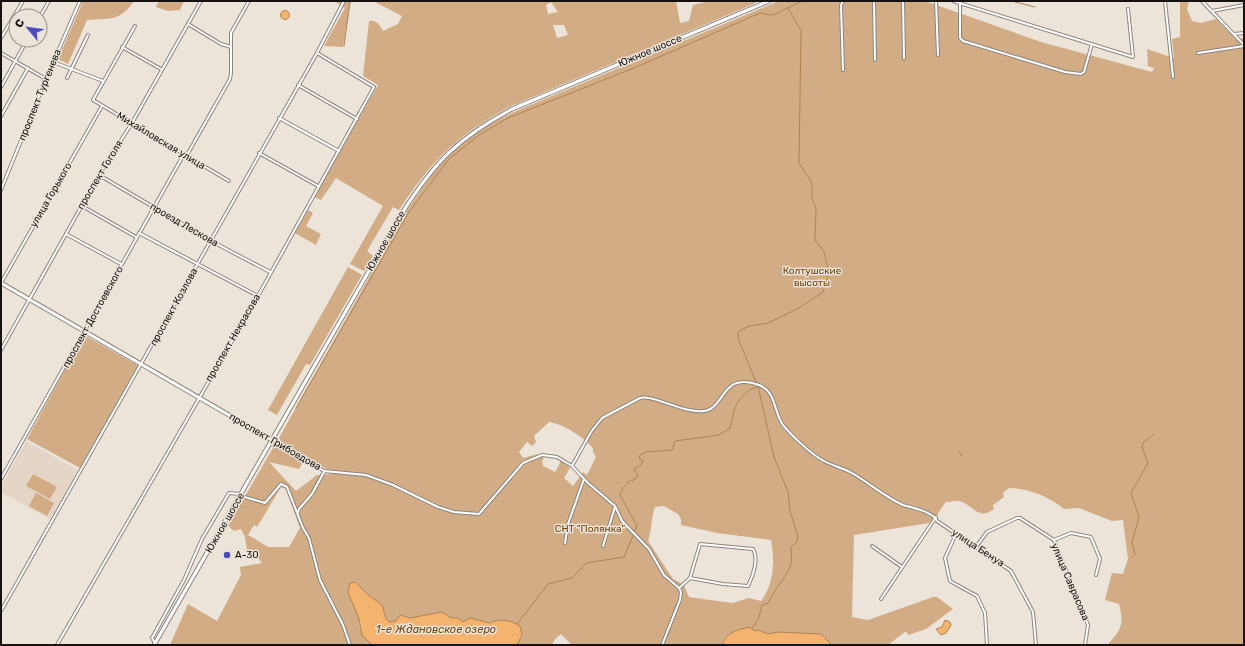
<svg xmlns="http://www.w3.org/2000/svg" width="1245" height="646" font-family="Rubik,sans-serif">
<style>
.built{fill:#e4d5c6}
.green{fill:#d2ac85;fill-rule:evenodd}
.water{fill:#f4b46f;stroke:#b18352}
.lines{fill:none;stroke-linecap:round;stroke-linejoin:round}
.stream{stroke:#b18352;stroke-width:1}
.minor-casing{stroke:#8d847c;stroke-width:4}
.tertiary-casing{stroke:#8d847c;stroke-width:5}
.minor{stroke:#fff;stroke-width:2}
.tertiary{stroke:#fff;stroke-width:3}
.poi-dot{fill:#4b4bc1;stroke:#ece3d9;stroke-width:1.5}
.labels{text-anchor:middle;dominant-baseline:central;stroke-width:3;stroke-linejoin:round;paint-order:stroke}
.street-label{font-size:10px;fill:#16120f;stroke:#ece3d9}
.park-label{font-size:10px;fill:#6d430d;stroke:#ece3d9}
.poi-label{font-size:10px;fill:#16120f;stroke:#ece3d9;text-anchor:start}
.water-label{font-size:11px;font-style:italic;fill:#724814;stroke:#ece3d9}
</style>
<rect width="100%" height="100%" fill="#ece3d9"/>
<polygon class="built" points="26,441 78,470 51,520 1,492 1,487"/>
<g class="green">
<path d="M 83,1 L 134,1 C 120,22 110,18 87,20 L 68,64 L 58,59 Z"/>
<polygon points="159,1 184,1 180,10 168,11 156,7"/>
<polygon points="334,1 351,1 343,47 324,46 345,8"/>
<path d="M 373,1 L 676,1 L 680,23 L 689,21 L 693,5 L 710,1 L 754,1 L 756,3 L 511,106 C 457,135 433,159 399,210 L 393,207 L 367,251 L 373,256 L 364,271 L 350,264 L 383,206 L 336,178 L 321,200 L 314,197 L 378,85 L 363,76 L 369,21 C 377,20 379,24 383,31 L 398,24 L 402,16 ZM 551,2 L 558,12 L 548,14 L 546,5 ZM 553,25 L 564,25 L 568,35 L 557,38 Z"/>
<path d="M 779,1 L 925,1 L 1041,42 L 1152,72 L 1154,68 L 1148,66 L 1147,49 L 1174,58 L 1172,39 L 1180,37 L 1180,1 L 1189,1 L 1187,9 L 1192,21 L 1201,23 L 1216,19 L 1236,40 L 1244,38 L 1244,645 L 1108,644 C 1122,629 1124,624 1119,604 L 1105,600 L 1112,573 L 1123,574 L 1128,559 L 1123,520 L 1112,521 L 1079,508 L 1064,509 C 1048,496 1030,489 1009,488 L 1003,493 L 1004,497 L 993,505 L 994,509 C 977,521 974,505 959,501 C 955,500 950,502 946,502 C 940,509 936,519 929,523 L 854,535 L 852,617 L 868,620 L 933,597 L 937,597 L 953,609 L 926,629 L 908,635 L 906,631 L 888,645 L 572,645 L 561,634 L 555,639 L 552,645 L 170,645 L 188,604 L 217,621 L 241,575 L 240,567 L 262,563 L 258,558 L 248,557 L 245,537 L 241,529 L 234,531 L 228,526 L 274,446 L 279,446 L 304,460 L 299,469 L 269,462 L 296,491 L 317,475 L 331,474 L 332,472 L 280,443 L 281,441 L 279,438 L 406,212 L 427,181 L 441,163 L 461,144 L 486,126 L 516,111 ZM 549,422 C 564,424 583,437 593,448 L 593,452 L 596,457 L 587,475 L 583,472 L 573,486 L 564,478 L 570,468 L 561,461 L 555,472 L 543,466 L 542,461 L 544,457 L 538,454 L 523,458 L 519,452 L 527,442 L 532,446 L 536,442 L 534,436 ZM 281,487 L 286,489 L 300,528 L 289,547 L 268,547 L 248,535 L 254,525 L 257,527 ZM 664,506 L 678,514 L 681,519 L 681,525 L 717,533 L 771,540 C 775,561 774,584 761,601 L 749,598 L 732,603 L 689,597 L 684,585 L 673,579 L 648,541 C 652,529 651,518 655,507 Z"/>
<polygon points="308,210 313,213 306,226 321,234 316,245 295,233"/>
<polygon points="348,267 362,275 310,365 306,364 277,415 268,410"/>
<polygon points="84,335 139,366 80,468 27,439"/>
<polygon points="33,474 57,487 50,499 26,486"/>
<polygon points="36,493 54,503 47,516 29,506"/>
</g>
<g class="water">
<circle cx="285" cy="15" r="4.5"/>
<path d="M 355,582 L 367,594 L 382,605 L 386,619 L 390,622 L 396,621 L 400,615 L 410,618 L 442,612 L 451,618 L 458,618 L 463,622 L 470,618 L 490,623 C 501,618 510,620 520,626 L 522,635 L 517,645 L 372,645 L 362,635 L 359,619 L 348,592 L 350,583 Z"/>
<polygon points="945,620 950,622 951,625 946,633 941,635 936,629 942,627"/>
<path d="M 749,627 L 755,631 L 758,630 L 768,634 L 778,632 L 821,634 L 832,645 L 722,645 C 727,632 737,630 749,627 Z"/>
</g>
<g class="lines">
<g class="stream">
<polyline points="1011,1 1035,7"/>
<polyline points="344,46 350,1"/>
<polyline points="756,382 738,338 738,332 749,326 768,323 799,308 823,292 829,273 824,252 815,240 816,209 812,198 812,183 799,163 801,31 788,8"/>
<polyline points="296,408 409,212 449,159 479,135 508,118 634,68 760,13 773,15 802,1"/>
<polyline points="959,451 962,456"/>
<path d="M 634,532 L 637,526 L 620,495 L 623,488 L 631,480 L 635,480 L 638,475 L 634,469 L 641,465 L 643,461 L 639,458 L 640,455 L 646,452 L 672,450 L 675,441 L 719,435 L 730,428 C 735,410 732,406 747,392 C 751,389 752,388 758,387"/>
<polyline points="1132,557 1135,554 1132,542 1139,517 1131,493 1148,463 1142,447 1143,443 1154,434"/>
<polyline points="517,624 548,584 572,578 586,563 624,557 633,536"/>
<path d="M 752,629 L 759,617 L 762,605 L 768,603 C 773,591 790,572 791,563 C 792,558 791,552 791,547 L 797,542 L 798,536 L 790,511 L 788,492 L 774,457 L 758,386"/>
</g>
<defs>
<g id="minor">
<polyline points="874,1 875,60"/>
<polyline points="903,1 904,58"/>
<polyline points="936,1 938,55"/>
<polyline points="953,1 1133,57 1128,9"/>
<polyline points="1165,1 1173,77"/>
<polyline points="1202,1 1244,45"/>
<polyline points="960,3 960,38 963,41 1065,72 1081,74 1084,72 1092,44"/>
<polyline points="1212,11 1244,5"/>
<polyline points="40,17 49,1"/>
<polyline points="188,24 221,44 231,47"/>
<polyline points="135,26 93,100 229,181"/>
<polyline points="1234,34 1244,33"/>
<polyline points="1,38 23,1"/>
<polyline points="122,47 161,69"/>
<polyline points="1,53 46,79"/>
<polyline points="1198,53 1244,46"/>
<polyline points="53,62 103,81"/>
<polyline points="843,70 841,5 843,1"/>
<polyline points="67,78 88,35"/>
<polyline points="298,85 357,119"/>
<polyline points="1,87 27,40"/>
<polyline points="1,116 28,68"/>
<polyline points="279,118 339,151"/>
<polyline points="259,153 318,186"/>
<polyline points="187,155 230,79 231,73 231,33 249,1"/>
<polyline points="99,175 211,241 270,272"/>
<polyline points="1,190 46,79 80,1"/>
<polyline points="82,206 136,237"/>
<polyline points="139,233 258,296"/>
<polyline points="66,234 121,264"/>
<polyline points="1,283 102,106"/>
<polyline points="1,350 99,175 132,123 201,1"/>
<polyline points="272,440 324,471 366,475 393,485 438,507 454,512 479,514 523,463 542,455 557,457 572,466 588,483 615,506 622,521 649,549 664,575 679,588 681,592 680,600 662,645"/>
<path d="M 572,466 L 591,432 L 602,418 L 640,398 C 652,394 685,414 704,411 C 726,408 721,371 759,385 C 776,391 774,413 783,425 C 792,436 812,455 824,461 C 833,466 843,468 852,473 C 869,483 885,497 903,505 C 913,508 934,512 937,521 L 1011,571 L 1033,612 L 1036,645"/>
<polyline points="1,479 184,154"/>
<polyline points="241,496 265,503 281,484 287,487 303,528 309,538 320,580 343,625 350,645"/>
<polyline points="298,513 299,509 312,494 324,472"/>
<polyline points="956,534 945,558 950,581 977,596 985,613 987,645"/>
<polyline points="1054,540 1071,533 1091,537 1100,559 1096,575"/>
<polyline points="565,543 568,524 584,479"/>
<polyline points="603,546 615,507"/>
<polyline points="872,546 902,567"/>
<polyline points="976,547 987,532 1017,518 1020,518 1054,540 1088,625 1085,645"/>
<path d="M 679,588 L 690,578 L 723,584 L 748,586 C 753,576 759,559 753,549 L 700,544 L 690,578"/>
<polyline points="881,599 936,517"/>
<polyline points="1,611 317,53 344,1"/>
<polyline points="155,643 152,638 184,580 202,539 229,493 240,494"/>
<polyline points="57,645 258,296 374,87 317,53"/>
</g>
<g id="tertiary">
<polyline points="1,283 272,440"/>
<path d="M 154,645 L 404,210 C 436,160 460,137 512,109 L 769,1"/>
</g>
</defs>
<use href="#minor" class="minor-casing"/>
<use href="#tertiary" class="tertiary-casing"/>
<use href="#minor" class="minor"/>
<use href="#tertiary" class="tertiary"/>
</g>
<circle class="poi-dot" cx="227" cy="555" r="4"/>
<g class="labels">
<g class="street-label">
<text transform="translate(650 51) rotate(-23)">Южное шоссе</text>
<text transform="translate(40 95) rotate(-68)">проспект Тургенева</text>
<text transform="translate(161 141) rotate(31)">Михайловская улица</text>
<text transform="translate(100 175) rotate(-59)">проспект Гоголя</text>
<text transform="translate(51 195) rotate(-60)">улица Горького</text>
<text transform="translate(184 225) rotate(30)">проезд Лескова</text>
<text transform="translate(386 241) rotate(-60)">Южное шоссе</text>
<text transform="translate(174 307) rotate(-61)">проспект Козлова</text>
<text transform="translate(93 317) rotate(-61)">проспект Достоевского</text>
<text transform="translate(233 338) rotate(-60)">проспект Некрасова</text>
<text transform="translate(275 442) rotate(30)">проспект Грибоедова</text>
<text transform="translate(225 523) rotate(-60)">Южное шоссе</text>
<text transform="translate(978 548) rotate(33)">улица Бенуа</text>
<text transform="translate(1070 582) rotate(67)">улица Саврасова</text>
</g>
<g class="park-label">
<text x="812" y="271">Колтушские<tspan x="812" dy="12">высоты</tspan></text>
<text x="590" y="529">СНТ "Полянка"</text>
</g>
<g class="poi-label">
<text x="235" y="555">А-30</text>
</g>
<g class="water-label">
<text x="436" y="629">1-е Ждановское озеро</text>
</g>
</g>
<rect width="1245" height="646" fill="none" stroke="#16120f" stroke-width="4"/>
<g transform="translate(28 28) rotate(299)"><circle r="19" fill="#ece3d9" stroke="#968f88"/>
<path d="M0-3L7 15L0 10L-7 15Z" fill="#4b4bc1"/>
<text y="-6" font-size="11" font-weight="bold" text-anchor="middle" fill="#16120f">С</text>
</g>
</svg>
